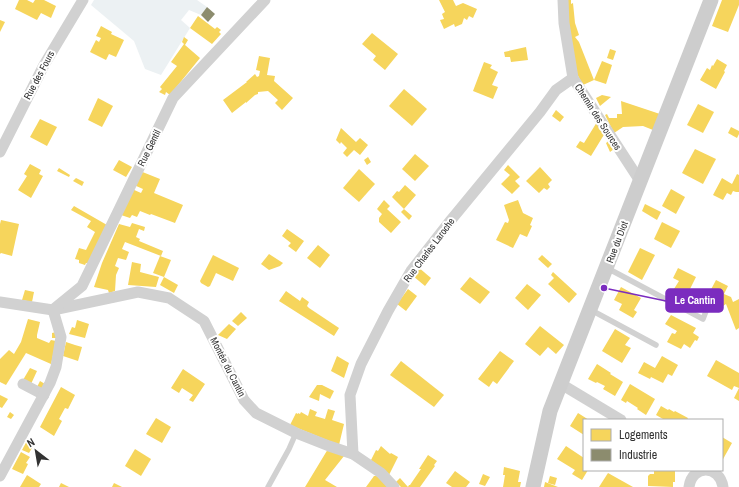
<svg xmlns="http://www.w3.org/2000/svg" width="739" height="487" font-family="'Archivo Narrow',sans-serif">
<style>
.green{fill:#ecf1f3}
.homes{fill:#f6d55c}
.industry{fill:#8c8c6e}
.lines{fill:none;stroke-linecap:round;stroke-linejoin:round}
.lane{stroke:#d1d1d1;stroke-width:5.5}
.street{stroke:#d1d1d1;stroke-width:11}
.secondary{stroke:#cdcdcd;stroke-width:15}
.labels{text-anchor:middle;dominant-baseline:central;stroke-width:4;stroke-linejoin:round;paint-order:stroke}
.street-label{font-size:10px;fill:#323232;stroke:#fff}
.leader{fill:none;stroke:#7b2cbf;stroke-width:1.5}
.callout-dot{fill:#7b2cbf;stroke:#fff;stroke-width:1.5}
.callout{fill:#7b2cbf;stroke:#7b2cbf;stroke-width:1.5}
.callout-label{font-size:11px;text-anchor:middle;font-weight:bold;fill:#fff}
</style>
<rect width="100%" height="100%" fill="#fff"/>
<polygon class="green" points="94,0 197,0 207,7 201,15 189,10 181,20 190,28 161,75 145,69 134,41 91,5"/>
<g class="homes">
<polygon points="19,0 27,0 33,3 35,0 44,0 56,6 51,18 41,13 37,20 15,9"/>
<polygon points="439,0 453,0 456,6 463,3 477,9 473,18 469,16 467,20 464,18 462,24 455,27 454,24 444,29 440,20 444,19 442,14 445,12"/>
<polygon points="567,0 571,0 571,4 573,3 575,23 579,35 575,37 579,42 594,80 583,85 577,74 569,36"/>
<polygon points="722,0 739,0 739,5 728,32 712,26"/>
<polygon points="198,16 215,29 217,27 221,30 219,32 221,34 212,44 190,28"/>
<polygon points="0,20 5,22 0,32"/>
<polygon points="101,26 112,32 111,34 124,40 116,57 109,54 106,60 90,52 96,40 99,42 101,38 96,36"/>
<polygon points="372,33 398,54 385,70 373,60 376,56 362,44"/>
<polygon points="184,37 188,40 185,45 200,58 170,95 166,92 165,95 159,92 162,89 160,87 177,66 171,62 184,44 182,42"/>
<polygon points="526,47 528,60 511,62 510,57 505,57 504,52"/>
<polygon points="610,49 616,51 613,60 607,58"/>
<polygon points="259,56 270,58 267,75 275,76 274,81 293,98 282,110 275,103 278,100 268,91 258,92 258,94 255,95 246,103 246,102 232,113 223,100 247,82 246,82 255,74 257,77 259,76 260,71 256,70"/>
<polygon points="717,59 727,65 724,71 725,72 716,89 700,80 707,68 710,70 712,65 713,66"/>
<polygon points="602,61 612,65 606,84 594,80"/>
<polygon points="484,62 492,65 490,68 498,72 492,85 498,87 493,99 473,91"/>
<polygon points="404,89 427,109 412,126 389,106"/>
<polygon points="602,95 611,97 600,106 596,98"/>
<polygon points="98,98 113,106 102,127 88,120"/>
<polygon points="621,101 660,114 653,130 643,126 623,127 614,133 605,115 607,114 609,118 617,118 617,114 622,114"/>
<polygon points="698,104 714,112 703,133 687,125"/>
<polygon points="556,110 564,117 560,122 552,116"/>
<polygon points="40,119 57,127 47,146 30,137"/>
<polygon points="597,122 605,133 591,156 576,147 580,141 584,143"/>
<polygon points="731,127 739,131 739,134 737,138 728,133"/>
<polygon points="341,128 356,142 360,138 368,145 360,155 354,150 347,157 343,153 347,148 341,142 340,144 336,140"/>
<polygon points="609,141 614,149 610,152 606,143"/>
<polygon points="695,149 716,159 703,184 682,173"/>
<polygon points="415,154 429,166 415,181 402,169"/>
<polygon points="368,157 371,162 367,165 364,160"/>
<polygon points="119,160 132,167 126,177 113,170"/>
<polygon points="30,164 41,170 39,174 43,176 31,198 18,190 27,176 24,174"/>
<polygon points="508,165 520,177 515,181 520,186 512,194 501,184 510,175 504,170"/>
<polygon points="540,167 552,180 548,184 550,187 547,190 544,188 539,193 526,181"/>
<polygon points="59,168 70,175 69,177 57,171"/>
<polygon points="359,169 375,184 359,202 343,188"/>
<polygon points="140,171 160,179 154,193 183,205 175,223 151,214 150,215 140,211 137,217 132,215 130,218 121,215 132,189 141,193 143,189 134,185"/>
<polygon points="737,174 739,175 739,192 736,192 733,191 731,195 727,193 723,200 713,195 722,178 732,184"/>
<polygon points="76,178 84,182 82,186 73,181"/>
<polygon points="405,185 416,195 404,209 392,197 397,191 399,192"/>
<polygon points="671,189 685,197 676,214 662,206"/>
<polygon points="384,200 390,206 387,209 401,222 391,233 379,222 379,218 382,214 377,209"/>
<polygon points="518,200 523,213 533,218 530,225 532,226 527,237 520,234 513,248 496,240 505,222 508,223 509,220 504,205"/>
<polygon points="645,204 661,212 657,220 642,211"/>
<polygon points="74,206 107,225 91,264 86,263 85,265 79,263 79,260 75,259 79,248 86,250 95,232 87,227 91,221 71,210"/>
<polygon points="404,209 412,216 409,220 401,212"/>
<polygon points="1,220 19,224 12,256 1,253 0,254 0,224"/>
<polygon points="662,222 680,231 671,248 654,239"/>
<polygon points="132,223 145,227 144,231 139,229 136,237 140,239 139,241 163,251 161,256 125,242 122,249 129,252 126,260 118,258 115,266 119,268 116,275 115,291 109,293 108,290 94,287 102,263 119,224 130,227"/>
<polygon points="287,229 304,241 296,252 288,246 291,243 282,236"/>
<polygon points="318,245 330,255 320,268 307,258"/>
<polygon points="640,248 655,255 642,280 628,272"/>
<polygon points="269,254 283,263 280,266 269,270 261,264"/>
<polygon points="213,255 239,268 233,281 216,273 210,286 208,287 201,283 200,281"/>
<polygon points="542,255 552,264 548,268 538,259"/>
<polygon points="160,256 171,260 164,277 153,273"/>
<polygon points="132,262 141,264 140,272 159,277 156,287 128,285"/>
<polygon points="418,267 431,278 425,286 413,276"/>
<polygon points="678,268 696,277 688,293 690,295 687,300 672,292 679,281 673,278"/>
<polygon points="553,272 577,294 569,303 548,284 554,278 551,275"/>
<polygon points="164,277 178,285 174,293 160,285"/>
<polygon points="470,277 490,292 480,304 460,289"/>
<polygon points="716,280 728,286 724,294 731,297 733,302 739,299 739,328 736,330 726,304 723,306 707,297"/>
<polygon points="527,284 541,295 528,310 515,298"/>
<polygon points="621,287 641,298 634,310 637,312 633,318 619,310 622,304 614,300"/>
<polygon points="408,289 417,296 406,311 397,304"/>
<polygon points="25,290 34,292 32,302 22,300"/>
<polygon points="286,291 300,301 302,297 309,302 307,306 309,308 339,328 334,336 279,301"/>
<polygon points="241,312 247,318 238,326 232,321"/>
<polygon points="671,315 696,328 693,333 699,337 697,341 695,340 690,348 684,344 681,349 667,342 672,333 675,334 677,331 665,324"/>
<polygon points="28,319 40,322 37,335 37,338 49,343 51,340 56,341 52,360 51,364 26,353 6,385 0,382 0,359 9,350 14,354 21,342"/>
<polygon points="77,320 89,324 85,338 69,334 72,327 75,328"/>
<polygon points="229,324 236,329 227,339 218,335"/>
<polygon points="540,326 564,345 556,354 548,347 540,356 525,344"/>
<polygon points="615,329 630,338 625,345 631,348 622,363 602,351"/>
<polygon points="56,332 57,338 52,338 52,333"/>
<polygon points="66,342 75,345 82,347 78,361 63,356"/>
<polygon points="500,351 514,361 497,384 493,381 489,387 478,379"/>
<polygon points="337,356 349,363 344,378 331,371"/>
<polygon points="662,356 678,365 672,376 668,374 663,383 651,377 650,379 638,373 644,362 655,368"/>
<polygon points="716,360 739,373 739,401 734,398 739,388 734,386 732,390 707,376"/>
<polygon points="401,361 444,395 434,407 390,375"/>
<polygon points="597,364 611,373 610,374 623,382 615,396 603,389 605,386 597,382 596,383 588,379"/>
<polygon points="30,368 37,371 31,384 23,380"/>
<polygon points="183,369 205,384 193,402 189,400 193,395 182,388 179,393 171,388"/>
<polygon points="40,381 45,384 43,390 37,387"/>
<polygon points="630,384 655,399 646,415 637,409 638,408 627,401 626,403 621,400"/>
<polygon points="317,385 322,385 334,391 330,399 320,394 319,401 309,397"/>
<polygon points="61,387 75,395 68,409 65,408 59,419 62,421 54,436 40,427"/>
<polygon points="0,395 8,399 2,408 0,407"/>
<polygon points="661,406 668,410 669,409 674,412 675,411 688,418 687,420 662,420 663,419 656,415"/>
<polygon points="310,409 317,412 315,416 325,419 328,409 335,411 332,420 344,424 339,445 290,425 296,413 298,414 298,413 300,414 301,412 308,416"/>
<polygon points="10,412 14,415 11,419 7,417"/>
<polygon points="578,413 589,420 584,420 584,435 570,426"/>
<polygon points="156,418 171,427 162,443 146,434"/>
<polygon points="722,437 732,443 722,461"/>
<polygon points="28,439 35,443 29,453 22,450"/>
<polygon points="381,446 390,454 391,453 398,457 389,475 371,460 376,450 378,451"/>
<polygon points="566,446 584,458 584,470 588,470 582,480 572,474 575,470 557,459"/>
<polygon points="135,449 151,459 141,476 125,466"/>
<polygon points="328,449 344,456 325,480 337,487 305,487"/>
<polygon points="21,452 30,457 26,463 28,464 23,474 12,469"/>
<polygon points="428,455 437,461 434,465 435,466 420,487 401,487 396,482 400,478 408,487 409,485 410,485 421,469 419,469"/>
<polygon points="504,467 520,471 518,482 521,482 520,487 503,487 505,475 503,475"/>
<polygon points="654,470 675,470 675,482 673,482 673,487 648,486 648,476 650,474 654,474"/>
<polygon points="455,471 470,482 466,487 452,487 446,483"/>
<polygon points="608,473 633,487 599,487"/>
<polygon points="483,474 490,477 485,486 479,484"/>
<polygon points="27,475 41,484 39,487 20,487"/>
<polygon points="374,476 378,476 390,487 366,487"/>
<polygon points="550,476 557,478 555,485 548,483"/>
<polygon points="545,482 558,487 544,487"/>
<polygon points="61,483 69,487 59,487"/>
<polygon points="114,483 122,487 112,487"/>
</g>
<polygon class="industry" points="207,7 215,14 208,22 201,15"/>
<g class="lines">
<g class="lane">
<polyline points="607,268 703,319 708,306"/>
<polyline points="591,310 656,345"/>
<polyline points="268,487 289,449 296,433"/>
</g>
<g class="street">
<polyline points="563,0 564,23 573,78 640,181"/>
<polyline points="0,152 44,65 83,0"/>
<polyline points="0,302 53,310 138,292 169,298 204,321 244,400 256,413 296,433 329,446 353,454 381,473 394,487"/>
<polyline points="55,308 82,286 173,98 265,0"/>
<polyline points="23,384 44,395"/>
<polyline points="561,384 621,420"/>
<polyline points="353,454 350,395 361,364 388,311 411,271 451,220 540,112 556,90 573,78"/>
<polyline points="0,476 50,383 56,367 61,337 53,310"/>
<path d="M 689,487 C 692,464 720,465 723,487"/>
</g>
<polyline class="secondary" points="533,487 550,411 711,0"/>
</g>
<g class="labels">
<g class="street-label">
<text transform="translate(39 75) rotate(-62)">Rue des Fours</text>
<text transform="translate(598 117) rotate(57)">Chemin des Sources</text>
<text transform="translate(149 148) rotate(-64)">Rue Gentil</text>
<text transform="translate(617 242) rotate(-69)">Rue du Diot</text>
<text transform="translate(429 250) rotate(-53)">Rue Charles Laroche</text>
<text transform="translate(228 367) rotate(63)">Montée du Cantin</text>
</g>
</g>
<path class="leader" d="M604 288L666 301"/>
<circle class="callout-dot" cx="604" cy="288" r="4"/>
<rect class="callout" x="666" y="289" width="57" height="23" rx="4"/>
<g class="callout-label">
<text x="695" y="304">Le Cantin</text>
</g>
<rect x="583" y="419" width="140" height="52" fill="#ffffff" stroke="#adadad"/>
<rect x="591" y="429" width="20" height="12" fill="#f6d55c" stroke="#adadad"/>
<text x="619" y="439" font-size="12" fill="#323232">Logements</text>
<rect x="591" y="449" width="20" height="12" fill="#8c8c6e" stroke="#adadad"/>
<text x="619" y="459" font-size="12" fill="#323232">Industrie</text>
<g transform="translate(36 451) rotate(329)" stroke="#ffffff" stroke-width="3" paint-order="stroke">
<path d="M0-3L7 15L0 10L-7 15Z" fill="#323232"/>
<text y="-6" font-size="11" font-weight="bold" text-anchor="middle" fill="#323232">N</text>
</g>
</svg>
